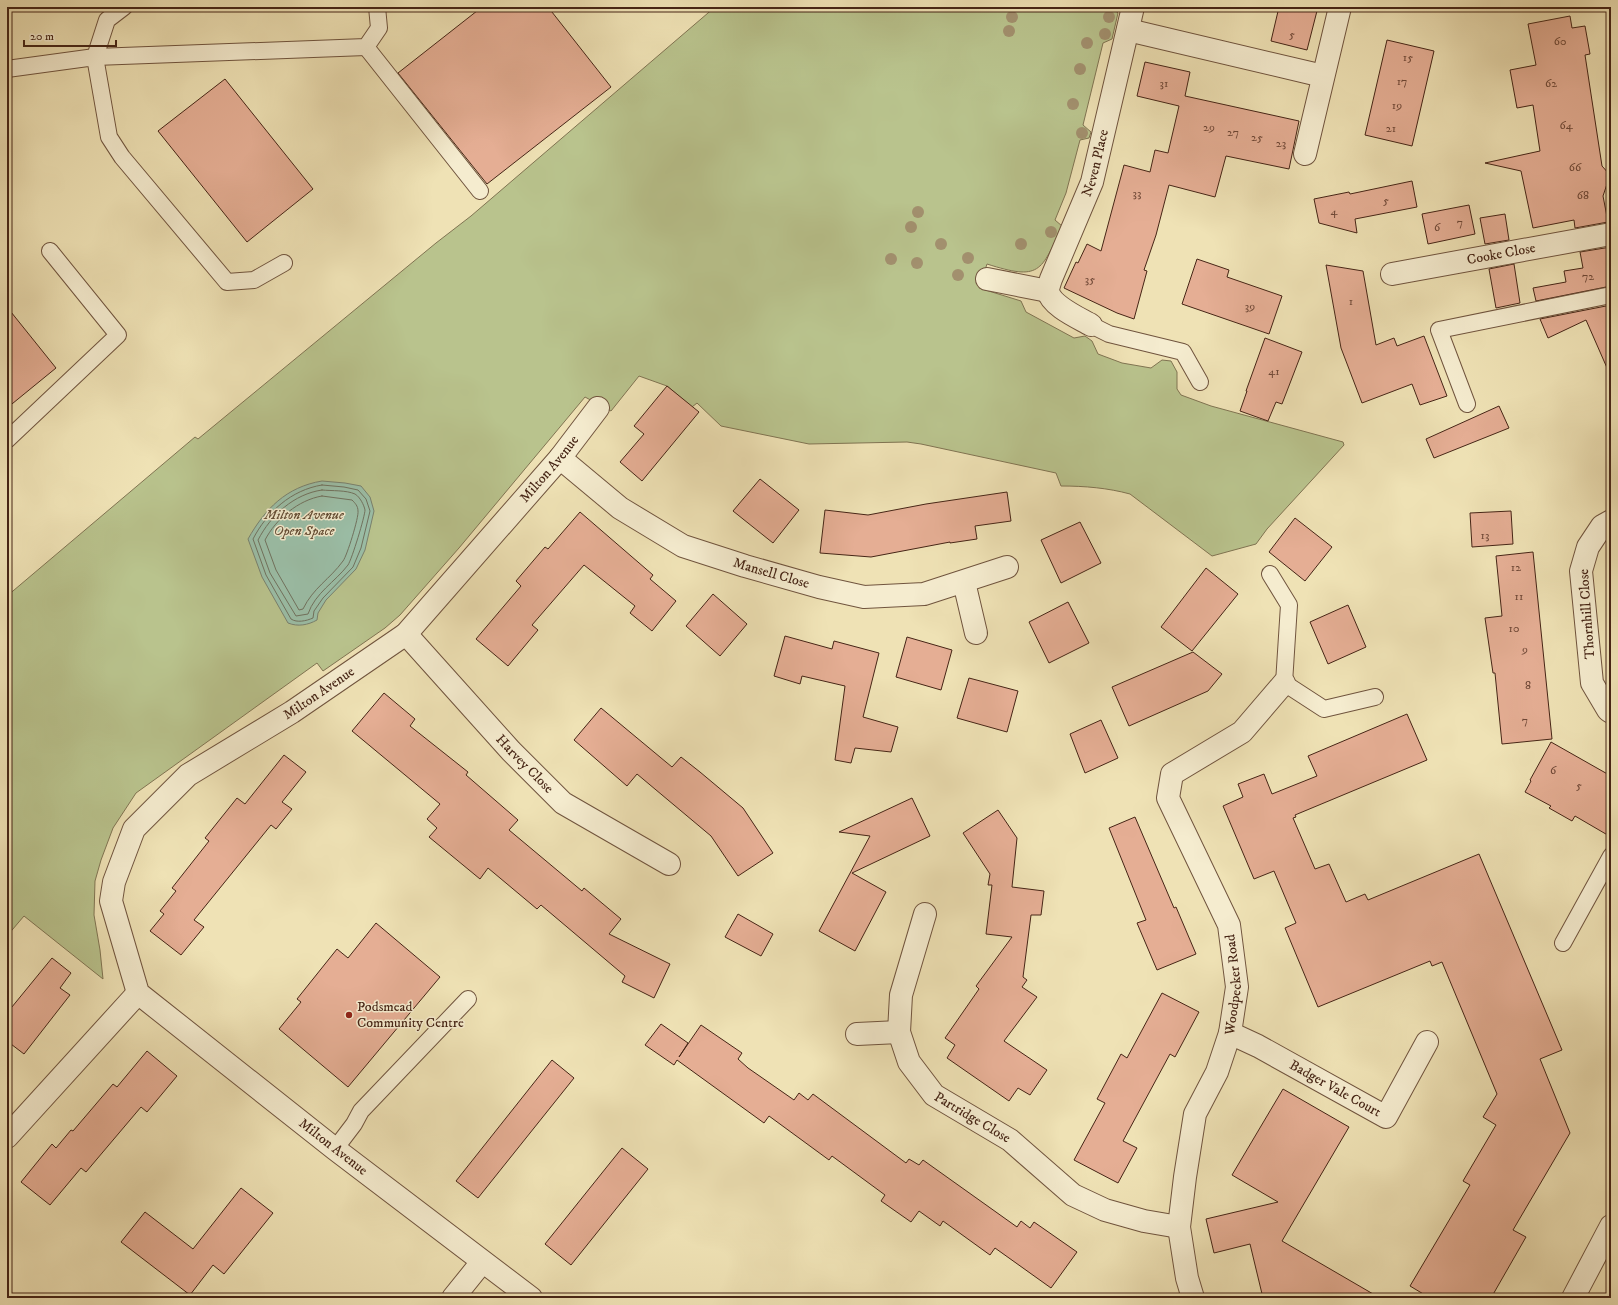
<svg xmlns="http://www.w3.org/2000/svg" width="1618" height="1305" font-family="'IM FELL DW Pica',serif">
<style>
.green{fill:#b9c38d;stroke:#807452}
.water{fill:#9bbfa8;stroke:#79816e}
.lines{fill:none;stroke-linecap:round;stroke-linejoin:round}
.shore{stroke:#70725f;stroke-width:1}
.building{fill:#e5ae94;stroke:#462516}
.service-casing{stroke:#70543e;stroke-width:18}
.minor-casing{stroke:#70543e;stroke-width:24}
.service{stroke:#f5eccf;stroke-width:16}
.minor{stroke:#f5eccf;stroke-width:22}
.tree{fill:#a2906e}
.poi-dot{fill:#8f2418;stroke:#f5eccf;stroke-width:1.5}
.labels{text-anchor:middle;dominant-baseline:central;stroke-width:3;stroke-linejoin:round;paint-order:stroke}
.number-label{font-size:12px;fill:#6e4736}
.street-label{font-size:14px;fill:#462516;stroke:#f5eccf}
.park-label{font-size:14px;font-style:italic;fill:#634c34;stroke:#f5eccf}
.poi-label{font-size:14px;fill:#462516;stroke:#f5eccf;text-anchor:start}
</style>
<rect width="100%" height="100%" fill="#efe2b5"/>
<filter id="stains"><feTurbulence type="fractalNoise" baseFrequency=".005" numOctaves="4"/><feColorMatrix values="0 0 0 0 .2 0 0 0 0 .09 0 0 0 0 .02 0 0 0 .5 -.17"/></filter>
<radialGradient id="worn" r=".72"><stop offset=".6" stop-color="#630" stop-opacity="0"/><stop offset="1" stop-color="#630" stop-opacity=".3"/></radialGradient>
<path class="green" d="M 715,7 L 1111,7 L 1118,13 L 1112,39 L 1103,43 L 1083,125 L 1091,132 L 1089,138 L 1080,140 L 1066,193 L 1055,220 L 1062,226 C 1041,272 1040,281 987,264 L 979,288 L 1021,301 L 1026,312 L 1074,338 L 1085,336 L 1092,341 L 1098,354 L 1122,363 L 1151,368 L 1162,360 L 1171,361 L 1177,372 L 1177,389 L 1181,395 L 1211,406 L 1343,442 L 1344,445 L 1267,529 L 1256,544 L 1212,556 L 1130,494 C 1108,488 1085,486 1061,486 L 1056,473 L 921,444 L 907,442 L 809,444 L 721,426 L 697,403 L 692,407 L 667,386 L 639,376 L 611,411 L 585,397 L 459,548 L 400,615 L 385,628 L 323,671 L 317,663 L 136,793 L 113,828 L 101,860 L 95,881 L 94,915 L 100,950 L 103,979 L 24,916 L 7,936 L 7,596 L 195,437 L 198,439 L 436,243 L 471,216 Z"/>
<path class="water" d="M 322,481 L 345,483 L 361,486 L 370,497 L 374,511 L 365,550 L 356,569 L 326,600 L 318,613 L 317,620 C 308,625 298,627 288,623 L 262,577 L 248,539 C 265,509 286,487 322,481 Z"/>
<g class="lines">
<g class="shore">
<path d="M 322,485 L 344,487 L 358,490 L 366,499 L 370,511 L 361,548 L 353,567 L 323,598 L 314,611 L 313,618 C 306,621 297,623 291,619 L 266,575 L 253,539 C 267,512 291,490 322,485 Z"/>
<path d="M 322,490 C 332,491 346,490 355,494 C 360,497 364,505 365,510 C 365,516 352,559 348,565 C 335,582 315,593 308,614 L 296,616 L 270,573 L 258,540 C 271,515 294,494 322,490 Z"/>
<path d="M 322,496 L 352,500 C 355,503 358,506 358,511 C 359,517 347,556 343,561 C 330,579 313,588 303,609 L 299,610 L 276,570 L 265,540 C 276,519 298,500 322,496 Z"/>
</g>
</g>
<g class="building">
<polygon points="482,7 548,7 611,87 487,184 398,73"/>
<polygon points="1279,7 1318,7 1307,50 1271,41"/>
<polygon points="1570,16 1572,28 1585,26 1590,54 1585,55 1602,166 1610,175 1603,196 1608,222 1575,228 1574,220 1533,228 1521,171 1485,163 1540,151 1533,105 1517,108 1510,70 1536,65 1528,24"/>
<polygon points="1387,40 1434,51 1412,146 1365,135"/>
<polygon points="1145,62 1190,72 1185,96 1299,121 1289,169 1226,156 1215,197 1169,185 1156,235 1144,270 1147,271 1134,319 1117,313 1064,288 1076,262 1078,263 1087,244 1101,251 1124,165 1150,172 1155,150 1168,153 1179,106 1137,96"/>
<polygon points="225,79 313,189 247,242 158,131"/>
<polygon points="1412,181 1417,207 1355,219 1357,233 1319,223 1314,199 1349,192 1350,194"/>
<polygon points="1469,205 1475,234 1428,244 1422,214"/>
<polygon points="1505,214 1509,240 1485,244 1480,218"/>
<polygon points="1611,247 1611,286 1536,301 1533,288 1566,282 1564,271 1583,268 1580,252"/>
<polygon points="1197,259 1229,270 1227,277 1282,296 1269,334 1182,304"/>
<polygon points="1514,264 1520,303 1496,308 1489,269"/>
<polygon points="1326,265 1363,271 1376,345 1394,338 1397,346 1424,336 1447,396 1420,405 1412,384 1362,403 1341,348"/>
<polygon points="1611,305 1611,377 1586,320 1548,338 1540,319"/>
<polygon points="7,307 56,368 7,408"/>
<polygon points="1265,338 1302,352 1282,404 1276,402 1268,421 1240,411 1247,391 1246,391"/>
<polygon points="667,386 699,412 642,481 620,462 644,434 634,426"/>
<polygon points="1499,406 1509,428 1434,458 1426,439"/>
<polygon points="760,479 799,510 773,543 733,511"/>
<polygon points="1007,492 1011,521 975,526 977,539 950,543 950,542 871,557 820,553 825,510 868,515 926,504"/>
<polygon points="1511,511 1513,544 1472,547 1470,513"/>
<polygon points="580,512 653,575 650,579 676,601 652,631 630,613 635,606 584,565 532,625 538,630 508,666 476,639 521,586 516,581 545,547 548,549"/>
<polygon points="1295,518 1332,547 1305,581 1269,552"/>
<polygon points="1080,522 1101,563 1061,583 1041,540"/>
<polygon points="1533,552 1552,739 1502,744 1495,673 1493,673 1485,618 1502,616 1496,556"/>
<polygon points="1206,568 1238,594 1192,651 1161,627"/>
<polygon points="713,594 747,624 720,656 686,626"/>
<polygon points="1068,602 1089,643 1049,663 1029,622"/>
<polygon points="1348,605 1366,647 1328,664 1310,622"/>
<polygon points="785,636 832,649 834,641 879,653 863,717 898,727 891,752 855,748 851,763 835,760 845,686 802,676 800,684 774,676"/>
<polygon points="907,637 952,650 941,690 896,677"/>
<polygon points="1193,652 1222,674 1208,691 1129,726 1112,687"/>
<polygon points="969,678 1018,691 1007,732 957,718"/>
<polygon points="384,693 415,719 410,726 468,772 466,775 518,820 509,830 582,891 584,888 621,919 609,934 670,964 654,998 622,982 625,976 541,905 537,909 488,868 480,879 429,837 437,828 427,819 440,804 352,731"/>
<polygon points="601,708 672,767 681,757 700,772 743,808 773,853 738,876 711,836 637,774 627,786 574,740"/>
<polygon points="1407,714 1427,760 1295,815 1296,817 1293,818 1315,869 1329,864 1346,902 1365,894 1368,900 1479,854 1562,1050 1540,1059 1570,1133 1513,1230 1526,1237 1491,1298 1430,1298 1410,1286 1470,1185 1463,1181 1496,1125 1483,1117 1497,1094 1442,962 1432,966 1430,961 1318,1007 1285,928 1296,923 1274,871 1254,879 1223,806 1243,797 1238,784 1264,774 1272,794 1317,776 1308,756"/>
<polygon points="1101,720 1118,758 1085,773 1070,734"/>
<polygon points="1551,742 1611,776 1611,837 1575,816 1572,821 1549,808 1551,806 1525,792 1531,781 1530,780"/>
<polygon points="284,755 306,772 282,802 292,809 276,829 271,825 194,920 204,927 181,955 150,931 164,914 160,911 176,891 172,888 209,841 205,838 237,798 245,804"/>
<polygon points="912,798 930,836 852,873 886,892 855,951 819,931 870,836 839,832"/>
<polygon points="998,810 1017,838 1012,887 1044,891 1041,915 1031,915 1023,977 1027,980 1022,987 1037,997 1004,1041 1047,1070 1030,1095 1018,1088 1009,1101 947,1058 955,1045 945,1038 979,989 976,986 1012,937 986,934 992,885 988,885 990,874 963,833"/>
<polygon points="1135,817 1174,908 1176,907 1196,954 1157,970 1137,923 1146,920 1109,828"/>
<polygon points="738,914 773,934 761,956 725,937"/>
<polygon points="376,923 440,977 348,1087 279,1029 301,1002 297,999 337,949 348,958"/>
<polygon points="52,958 71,973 60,988 70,995 24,1054 7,1041 7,1013"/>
<polygon points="1162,993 1199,1012 1175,1057 1170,1054 1123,1141 1137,1148 1118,1183 1074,1160 1105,1103 1097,1099 1121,1054 1127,1058"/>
<polygon points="661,1024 688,1043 679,1057 701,1025 742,1053 738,1059 748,1068 794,1100 799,1093 808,1100 813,1094 906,1163 909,1159 919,1165 923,1160 1017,1227 1021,1221 1030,1228 1034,1222 1077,1252 1051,1288 995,1248 990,1255 943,1221 940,1226 919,1211 911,1222 881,1201 885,1195 832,1156 829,1160 769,1116 764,1123 677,1060 674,1065 645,1045"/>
<polygon points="147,1051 177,1076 147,1112 141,1107 86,1172 81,1168 50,1205 21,1182 52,1144 56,1148 71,1130 73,1131 113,1084 117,1087"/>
<polygon points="552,1060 574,1078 478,1198 456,1181"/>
<polygon points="1283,1089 1349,1127 1282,1241 1380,1298 1263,1298 1250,1244 1214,1253 1206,1219 1278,1202 1232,1175"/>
<polygon points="622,1148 648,1169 571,1265 545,1244"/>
<polygon points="241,1188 273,1213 224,1274 213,1265 190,1295 121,1242 145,1212 193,1249"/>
</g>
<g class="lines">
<defs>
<g id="service">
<polyline points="124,7 107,20 95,57 366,47 379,28 377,7"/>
<polyline points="366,47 480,191"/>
<polyline points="7,69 95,57 109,137 122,157 227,282 254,280 284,263"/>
<polyline points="1091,325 1109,334 1183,352 1200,382"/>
<polyline points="1467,404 1439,330 1611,295"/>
<polyline points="7,440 118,335 50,251"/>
<polyline points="1270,574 1289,605 1284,683 1324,709 1375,697"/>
<polyline points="1563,943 1611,856"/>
<polyline points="335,1149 354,1124 361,1111 468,999"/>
</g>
<g id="minor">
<polyline points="1128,30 1323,76"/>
<polyline points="1305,154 1340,7"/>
<path id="s1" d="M 1392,274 L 1611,234"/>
<polyline points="987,279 1048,291"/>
<path id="s2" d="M 1091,325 C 1079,318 1051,306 1048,291 C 1048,288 1050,282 1051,279 L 1092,182 L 1133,7"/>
<path id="s3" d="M 560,458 L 620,508 L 683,546 L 745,566 L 819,587 L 864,597 L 924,594 L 1007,567"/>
<polyline points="1611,521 1602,526 1588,547 1581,571 1592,683 1608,710 1611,712"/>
<polyline points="964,582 976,633"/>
<path id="s4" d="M 406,634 L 511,751 L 563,803 L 669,864"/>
<path id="s5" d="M 925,914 L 901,995 L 899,1032 L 909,1062 L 934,1095 L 1010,1140 L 1073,1195 L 1105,1210 L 1144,1221 L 1179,1227"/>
<path id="s6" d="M 1230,1033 L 1258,1046 L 1386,1117 L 1427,1042"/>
<polyline points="857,1034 899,1032"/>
<polyline points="7,1137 138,993"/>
<polyline points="453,1298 482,1262"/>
<path id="s7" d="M 531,1298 L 335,1149 L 138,993 L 111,901 L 114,882 L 134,829 L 188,775 L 292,712 L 406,634 L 560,458 L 598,408"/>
<path id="s8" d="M 1193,1298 L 1187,1278 L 1179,1227 L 1185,1177 L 1195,1114 L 1217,1072 L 1230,1033 L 1237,987 L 1229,925 L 1168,798 L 1172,774 L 1242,732 L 1284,683"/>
<polyline points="1573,1298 1611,1226"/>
</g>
</defs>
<use href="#service" class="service-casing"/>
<use href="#minor" class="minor-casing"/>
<use href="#service" class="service"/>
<use href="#minor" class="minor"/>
</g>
<g class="tree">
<circle cx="1012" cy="17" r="6"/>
<circle cx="1109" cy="17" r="6"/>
<circle cx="1009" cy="31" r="6"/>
<circle cx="1105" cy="34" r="6"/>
<circle cx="1087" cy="43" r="6"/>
<circle cx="1080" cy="69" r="6"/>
<circle cx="1073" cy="104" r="6"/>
<circle cx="1082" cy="133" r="6"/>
<circle cx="918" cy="212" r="6"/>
<circle cx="911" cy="227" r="6"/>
<circle cx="1051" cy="232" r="6"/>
<circle cx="941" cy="244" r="6"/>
<circle cx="1021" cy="244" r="6"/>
<circle cx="968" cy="258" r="6"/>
<circle cx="891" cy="259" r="6"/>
<circle cx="917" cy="263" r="6"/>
<circle cx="958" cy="275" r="6"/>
</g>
<circle class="poi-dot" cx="349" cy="1015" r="4"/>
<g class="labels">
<g class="number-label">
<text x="1292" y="34">5</text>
<text x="1560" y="41">60</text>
<text x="1408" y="57">15</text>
<text x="1402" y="81">17</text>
<text x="1164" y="83">31</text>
<text x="1551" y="83">62</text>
<text x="1397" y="105">19</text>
<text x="1566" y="125">64</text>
<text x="1209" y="127">29</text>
<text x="1391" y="128">21</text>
<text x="1233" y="132">27</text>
<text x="1257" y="137">25</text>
<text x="1281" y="143">23</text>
<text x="1575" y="167">66</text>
<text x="1137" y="193">33</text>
<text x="1583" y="195">68</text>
<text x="1386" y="200">5</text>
<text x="1334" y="211">4</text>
<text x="1460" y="222">7</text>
<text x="1437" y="227">6</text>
<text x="1588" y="276">72</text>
<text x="1090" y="279">35</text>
<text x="1351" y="301">1</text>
<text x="1250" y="306">39</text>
<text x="1274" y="371">41</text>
<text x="1485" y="535">13</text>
<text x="1516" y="567">12</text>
<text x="1519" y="596">11</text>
<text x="1514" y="628">10</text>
<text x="1525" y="649">9</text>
<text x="1528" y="685">8</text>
<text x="1525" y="720">7</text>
<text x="1553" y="770">6</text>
<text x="1579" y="785">5</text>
</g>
<g class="street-label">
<text stroke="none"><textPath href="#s2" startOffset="193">Neven Place</textPath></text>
<text stroke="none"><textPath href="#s1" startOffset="111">Cooke Close</textPath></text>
<text stroke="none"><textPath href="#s7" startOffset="1224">Milton Avenue</textPath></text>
<text stroke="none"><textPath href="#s3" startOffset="244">Mansell Close</textPath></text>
<text transform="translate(1587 614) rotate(-94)">Thornhill Close</text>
<text stroke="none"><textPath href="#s7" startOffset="900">Milton Avenue</textPath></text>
<text stroke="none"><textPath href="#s4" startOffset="176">Harvey Close</textPath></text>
<text stroke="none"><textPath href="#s8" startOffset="324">Woodpecker Road</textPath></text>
<text stroke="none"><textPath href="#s6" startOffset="119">Badger Vale Court</textPath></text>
<text stroke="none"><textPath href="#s5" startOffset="239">Partridge Close</textPath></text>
<text transform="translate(333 1147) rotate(38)">Milton Avenue</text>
</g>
<g class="park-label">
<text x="304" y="515">Milton Avenue<tspan x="304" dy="16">Open Space</tspan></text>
</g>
<g class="poi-label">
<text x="357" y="1007">Podsmead<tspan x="357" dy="16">Community Centre</tspan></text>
</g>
</g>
<rect width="1618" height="1305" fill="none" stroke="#efe2b5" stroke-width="24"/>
<rect x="8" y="8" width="1602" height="1289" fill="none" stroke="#462516" stroke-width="2"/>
<rect x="12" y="12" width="1594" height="1281" fill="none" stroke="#462516"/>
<path d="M24 40v6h92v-6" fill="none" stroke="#462516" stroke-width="2"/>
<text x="30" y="40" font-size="12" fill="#462516" stroke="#f5eccf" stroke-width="3" paint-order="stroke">20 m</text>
<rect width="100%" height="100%" filter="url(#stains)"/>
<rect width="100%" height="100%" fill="url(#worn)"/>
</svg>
